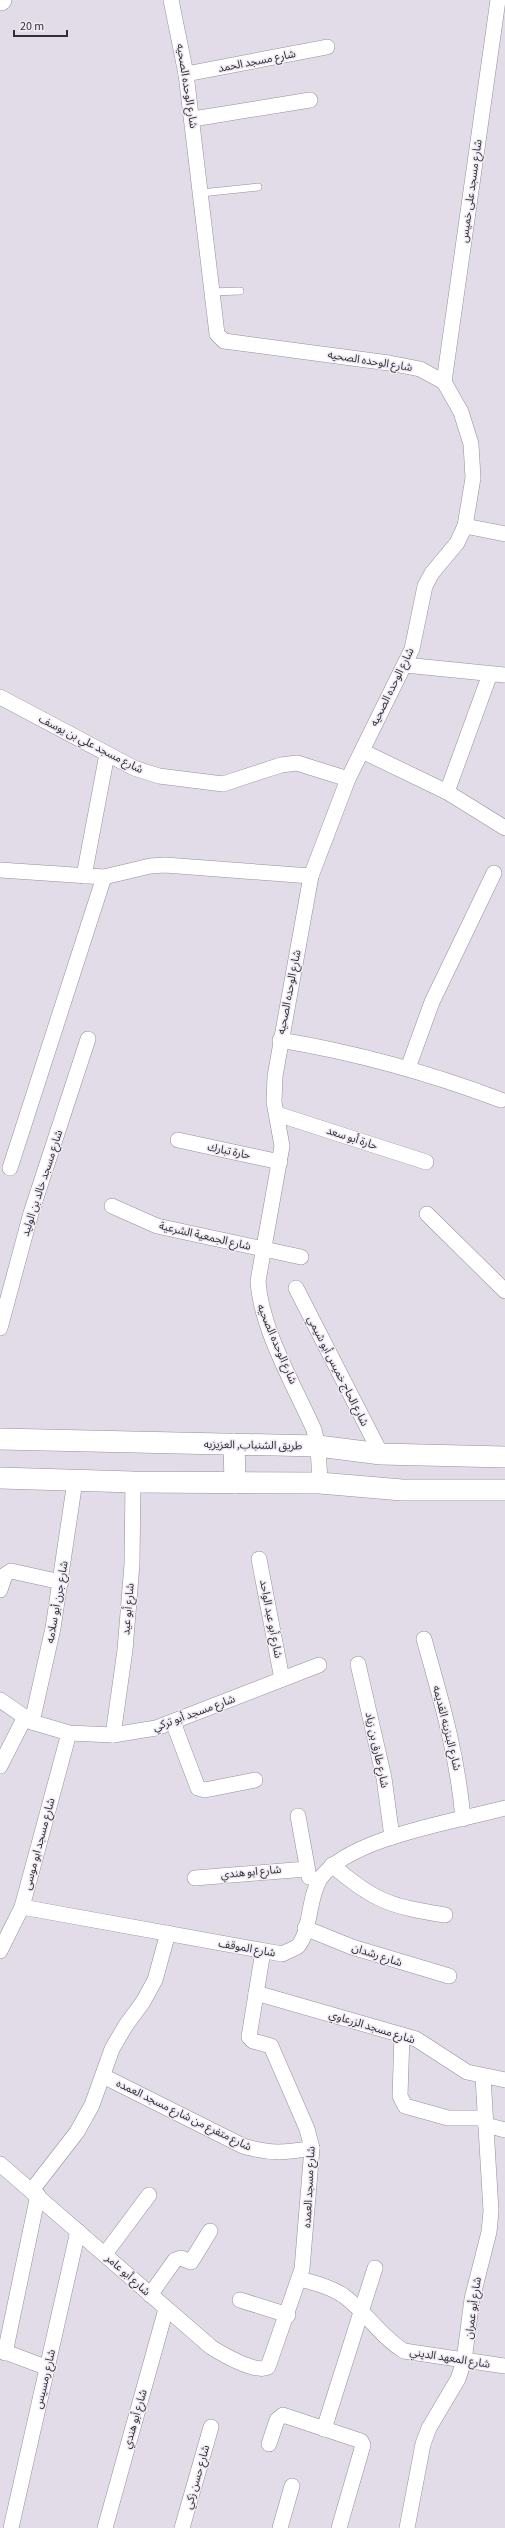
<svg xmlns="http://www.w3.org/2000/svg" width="505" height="2528" font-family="'Source Sans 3','Noto Sans Arabic',sans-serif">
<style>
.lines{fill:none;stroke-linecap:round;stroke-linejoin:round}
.lane-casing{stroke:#95909a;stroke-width:8}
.street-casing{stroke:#95909a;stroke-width:16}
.secondary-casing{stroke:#95909a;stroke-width:22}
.lane{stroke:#fff;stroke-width:7}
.street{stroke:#fff;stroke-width:15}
.secondary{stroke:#fff;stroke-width:21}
.labels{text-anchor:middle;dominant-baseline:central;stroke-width:3;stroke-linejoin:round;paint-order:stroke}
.street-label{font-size:11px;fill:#312f33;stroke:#efe9f4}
</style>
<rect width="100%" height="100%" fill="#e1dce7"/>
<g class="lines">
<defs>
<g id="lane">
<polyline points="201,193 258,187"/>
<polyline points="211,292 240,291"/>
</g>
<g id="street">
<path d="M 171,0 L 186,74 L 217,334 L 224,341 L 389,363 L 420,369 L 444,382 L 461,412 L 471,444 L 473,478 L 465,526 L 457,543 L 432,573 L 425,586 L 412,649 L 348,779 L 311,876 L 275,1076 L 274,1102 L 282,1146 L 258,1281 C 261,1329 294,1385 314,1430 L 318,1446 L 320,1483"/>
<polyline points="186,74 327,47"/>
<polyline points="193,119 310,100"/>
<polyline points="444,382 498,0"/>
<polyline points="465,526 505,534"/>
<polyline points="405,665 505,675"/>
<polyline points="0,697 134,768 159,776 223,784 281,765 297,763 348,779"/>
<polyline points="362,751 447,792 505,828"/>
<polyline points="447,792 490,674"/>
<polyline points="0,870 104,877 150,866 165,865 311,876"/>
<polyline points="84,876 107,754"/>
<path d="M 280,1040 C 358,1053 427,1072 501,1100"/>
<polyline points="408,1068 432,1002 494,873"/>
<polyline points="277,1114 426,1162"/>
<polyline points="178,1140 280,1162"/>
<polyline points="10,1168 104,877"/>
<polyline points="112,1206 157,1226 301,1257"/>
<polyline points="427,1214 505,1291"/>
<polyline points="296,1288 381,1454"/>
<polyline points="0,1328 31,1213 88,1039"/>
<polyline points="259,1559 282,1679"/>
<polyline points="0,1590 5,1575 11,1571 61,1582"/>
<path d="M 424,1639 C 441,1699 458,1757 463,1819"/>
<polyline points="358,1664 384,1778 392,1837"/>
<polyline points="0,1700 32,1722 69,1733 113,1735 156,1728 319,1665"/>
<polyline points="32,1722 53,1628 75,1481"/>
<polyline points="173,1722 198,1788 205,1790 255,1780"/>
<polyline points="113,1735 125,1650 132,1564 133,1482"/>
<polyline points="0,1766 25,1717"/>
<polyline points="298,1816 309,1877"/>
<path d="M 332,1865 C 375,1902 390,1906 445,1915"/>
<polyline points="195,1878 307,1869"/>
<path d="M 22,1907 L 282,1954 C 286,1952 294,1949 298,1946 C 311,1931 308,1898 320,1879 C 347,1838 457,1821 505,1808"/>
<polyline points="305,1928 352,1947 449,1976"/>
<polyline points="0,1951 22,1907 69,1733"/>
<polyline points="256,1993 416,2039 467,2072 505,2080"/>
<polyline points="402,2035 400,2096 405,2106 448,2118 485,2118"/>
<path d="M 103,2076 L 243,2146 C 270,2154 285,2153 312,2148"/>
<polyline points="486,2125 505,2130"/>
<path d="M 0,2164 L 211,2347 C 222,2354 256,2374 268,2367 L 302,2269 L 312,2148 L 307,2129 L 271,2046 L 253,2041 L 249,2037 L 263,1951"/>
<polyline points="32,2190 77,2132 92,2105 112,2049 126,2025 143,2002 155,1980 168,1933"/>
<polyline points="105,2254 149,2195"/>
<path d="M 300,2279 C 315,2283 331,2287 344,2296 C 366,2312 381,2337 404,2351 L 505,2366"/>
<polyline points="150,2295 175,2260 181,2258 191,2262 210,2231"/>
<polyline points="240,2300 288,2315"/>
<polyline points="0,2350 48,2368"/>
<polyline points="5,2353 38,2195"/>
<polyline points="324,2429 375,2268"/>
<polyline points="269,2444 277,2420 283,2415 361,2441 363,2445 339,2528"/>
<polyline points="11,2528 78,2231"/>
<polyline points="105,2528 166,2309"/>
<polyline points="182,2528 211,2427"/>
<polyline points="280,2528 292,2486"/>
<polyline points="407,2528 423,2444 429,2428 458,2379 464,2361 472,2299 489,2232 491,2211 483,2077"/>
</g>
<g id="secondary">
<polyline points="0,0 1,0"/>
<polyline points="0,1439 318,1446 381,1454 505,1457"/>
<polyline points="234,1444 235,1483"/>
<polyline points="0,1478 133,1482 320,1483 402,1490 505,1490"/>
</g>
</defs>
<use href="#lane" class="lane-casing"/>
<use href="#street" class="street-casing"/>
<use href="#secondary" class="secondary-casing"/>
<use href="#lane" class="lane"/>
<use href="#street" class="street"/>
<use href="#secondary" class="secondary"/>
</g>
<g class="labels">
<g class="street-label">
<text transform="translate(257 61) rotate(-11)">شارع مسجد الحمد</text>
<text transform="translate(187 86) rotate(81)">شارع الوحده الصحيه</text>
<text transform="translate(471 191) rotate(-82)">شارع مسجد على خميس</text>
<text transform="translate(370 361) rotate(9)">شارع الوحده الصحيه</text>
<text transform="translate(392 687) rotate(-64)">شارع الوحده الصحيه</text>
<text transform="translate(91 744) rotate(27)">شارع مسجد علي بن يوسف</text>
<text transform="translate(289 992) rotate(-79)">شارع الوحده الصحيه</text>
<text transform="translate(352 1138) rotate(18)">حارة أبو سعد</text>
<text transform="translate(229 1151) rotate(12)">حارة تبارك</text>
<text transform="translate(42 1183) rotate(-72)">شارع مسجد خالد بن الوليد</text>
<text transform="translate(205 1236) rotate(13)">شارع الجمعية الشرعية</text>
<text transform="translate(277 1344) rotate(67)">شارع الوحده الصحيه</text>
<text transform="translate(338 1371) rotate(63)">شارع الحاج خميس أبو شيمي</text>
<text transform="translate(253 1445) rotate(1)">طريق الشنباب, العزيزيه</text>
<text transform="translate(57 1602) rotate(-80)">شارع جرن أبو سلامه</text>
<text transform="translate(128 1609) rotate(-85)">شارع أبو عيد</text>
<text transform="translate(271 1619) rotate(79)">شارع أبو عبد الواحد</text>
<text transform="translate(194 1713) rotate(-20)">شارع مسجد أبو تركي</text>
<text transform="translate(447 1728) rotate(76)">شارع البنزينه القديمه</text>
<text transform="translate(377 1750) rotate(78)">شارع طارق بن زياد</text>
<text transform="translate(39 1844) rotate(-75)">شارع مسجد ابو موسى</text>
<text transform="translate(251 1872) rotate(-5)">شارع ابو هندي</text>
<text transform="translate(247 1948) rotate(10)">شارع الموقف</text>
<text transform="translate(377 1955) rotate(18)">شارع رشدان</text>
<text transform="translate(372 2027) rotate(17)">شارع مسجد الزرعاوي</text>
<text transform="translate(184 2115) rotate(26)">شارع متفرع من شارع مسجد العمده</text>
<text transform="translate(309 2187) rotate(-87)">شارع مسجد العمده</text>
<text transform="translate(128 2275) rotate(42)">شارع أبو عامر</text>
<text transform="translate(473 2308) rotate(-82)">شارع أبو عمران</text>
<text transform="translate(450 2358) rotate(9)">شارع المعهد الديني</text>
<text transform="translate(45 2379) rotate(-77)">شارع رمسيس</text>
<text transform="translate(135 2419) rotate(-74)">شارع أبو هندي</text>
<text transform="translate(197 2477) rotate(-74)">شارع حسن زكي</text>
</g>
</g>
<path d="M14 30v6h53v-6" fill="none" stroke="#312f33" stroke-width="2"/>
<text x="20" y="30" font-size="12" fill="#312f33" stroke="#efe9f4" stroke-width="3" paint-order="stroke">20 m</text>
</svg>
